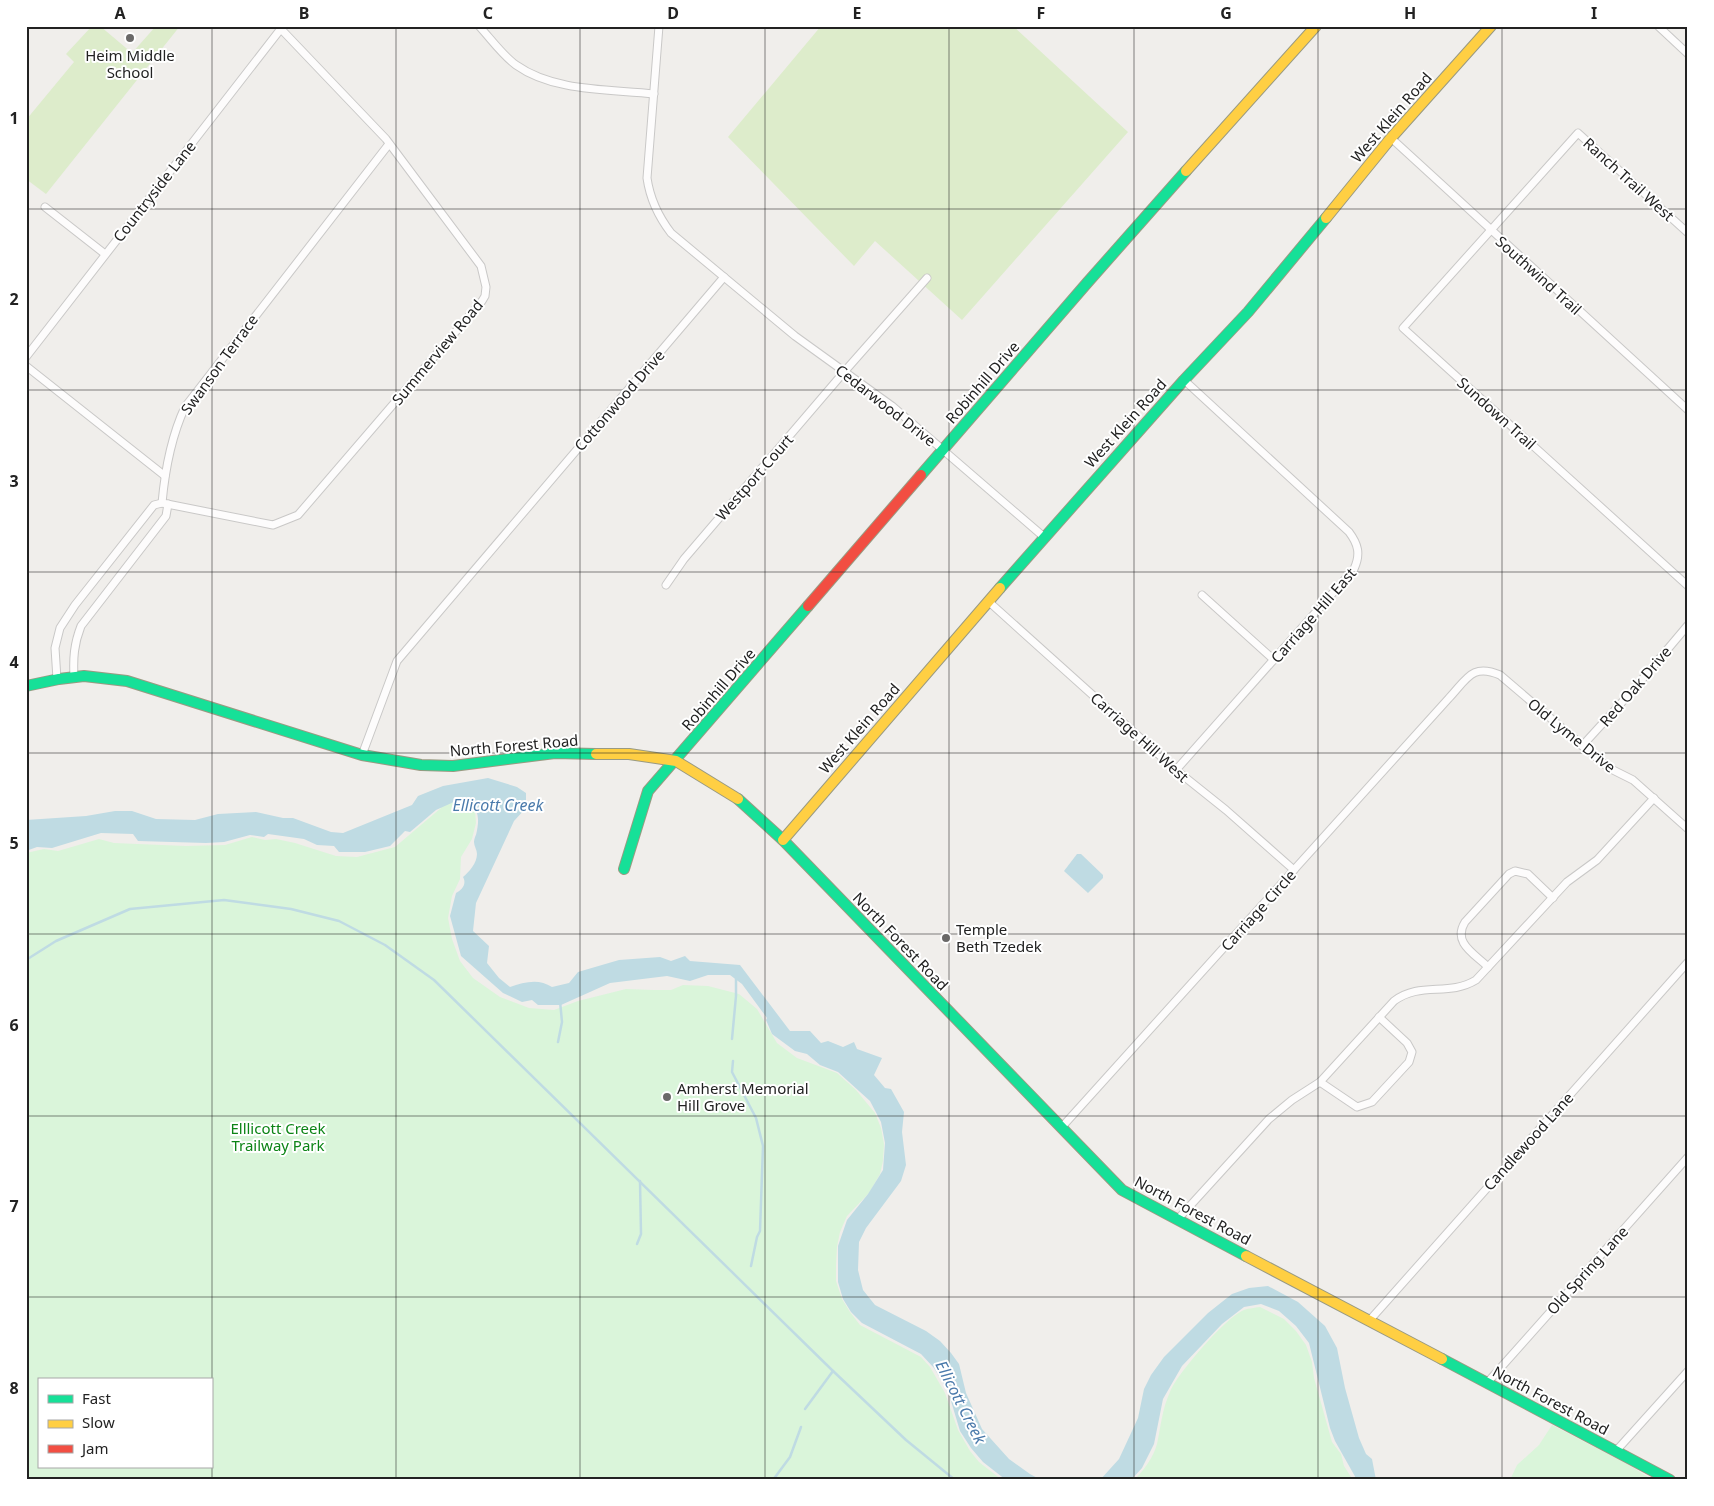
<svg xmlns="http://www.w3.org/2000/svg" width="1714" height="1506" font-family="'Noto Sans',sans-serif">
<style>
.grass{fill:#ddeccb}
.park{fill:#daf5da;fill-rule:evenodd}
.water{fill:#bfdbe3}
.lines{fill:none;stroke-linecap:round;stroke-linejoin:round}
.stream{stroke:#bfdbe3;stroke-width:2.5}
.street-casing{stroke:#c9c8c7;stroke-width:9}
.fast-casing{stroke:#999a82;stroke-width:12}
.slow-casing{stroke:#999a82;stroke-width:12}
.jam-casing{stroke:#999a82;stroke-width:12}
.street{stroke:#fdfcfc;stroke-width:7}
.fast{stroke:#16e098;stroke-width:10}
.slow{stroke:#ffcf43;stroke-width:10}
.jam{stroke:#f24e42;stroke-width:10}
.grid{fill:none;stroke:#222;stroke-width:1;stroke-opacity:0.55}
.poi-dot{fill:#6a6968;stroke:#fff;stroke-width:2}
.labels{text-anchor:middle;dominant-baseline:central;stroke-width:4;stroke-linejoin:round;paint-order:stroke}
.poi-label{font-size:15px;fill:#222;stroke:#fff;text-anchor:start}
.street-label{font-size:15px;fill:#222;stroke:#fff}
.park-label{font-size:15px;fill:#0c8416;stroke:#fff}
.water-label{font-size:16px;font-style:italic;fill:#4a7aab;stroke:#fff}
.neatline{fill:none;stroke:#222;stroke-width:2}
.grid-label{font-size:16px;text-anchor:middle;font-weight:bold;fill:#222}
</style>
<rect width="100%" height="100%" fill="#f0eeeb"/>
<g class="grass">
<polygon points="92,26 100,26 132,53 156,26 180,26 46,194 26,179 26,120 74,62 66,54"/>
<polygon points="821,26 1013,26 1128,132 962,320 875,241 854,266 728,137"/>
</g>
<g class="park">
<path d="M 443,797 L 464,803 L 475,810 L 476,823 L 472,839 L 461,857 L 460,879 L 452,896 L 448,918 L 452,939 L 460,961 L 473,978 L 500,997 L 529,1008 L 554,1010 L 578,1001 L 626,989 L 654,990 L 671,990 L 683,985 L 708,986 L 739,994 L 757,1009 L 777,1043 L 797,1058 L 837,1073 L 856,1090 L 875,1113 L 881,1128 L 884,1144 L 883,1161 L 880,1174 L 869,1193 L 847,1216 L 840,1232 L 837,1247 L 836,1265 L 836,1281 L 842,1299 L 850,1312 L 860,1325 L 921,1357 L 930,1367 L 945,1393 L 958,1430 L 970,1451 L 979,1462 L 1002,1480 L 26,1480 L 26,853 L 44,849 L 58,851 L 99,839 L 114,843 L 186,846 L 225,845 L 252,837 L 265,840 L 276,839 L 295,843 L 336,856 L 357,857 L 395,847 L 441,808 ZM 39,1380 L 211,1380 L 211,1467 L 39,1467 Z"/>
<path d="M 1260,1307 L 1284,1319 L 1296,1331 L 1306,1345 L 1312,1362 L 1314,1378 L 1332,1442 L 1341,1454 L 1344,1466 L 1353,1480 L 1134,1480 C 1144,1470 1153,1458 1157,1444 C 1161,1426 1162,1409 1170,1392 C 1177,1374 1226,1317 1244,1310 C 1249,1308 1255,1308 1260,1307 Z"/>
<polygon points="1552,1425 1627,1464 1653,1480 1510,1480 1517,1465 1539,1445"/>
</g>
<g class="water">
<path d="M 488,778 L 517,787 L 526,793 L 526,808 L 514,821 L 476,903 L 473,931 L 489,946 L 487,963 L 499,978 L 510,987 C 524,982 539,978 552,987 L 569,983 L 578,972 L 619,960 L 660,957 L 671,961 L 685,956 L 690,961 L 740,965 L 790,1031 L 810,1031 L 821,1043 L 828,1041 L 843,1047 L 854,1042 L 857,1049 L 882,1058 L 874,1075 L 885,1088 L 891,1089 L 904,1112 L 902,1132 L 906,1165 L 901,1181 L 866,1228 L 859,1242 L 858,1270 L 863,1290 L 875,1305 L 926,1331 L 940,1341 L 951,1353 L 959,1364 L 966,1393 L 982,1429 L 1009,1459 L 1030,1474 L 1041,1480 L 1006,1480 L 983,1462 L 971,1448 L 960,1431 L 948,1391 L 934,1368 L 921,1354 L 862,1323 L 851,1312 L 843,1299 L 838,1282 L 838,1246 L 847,1220 L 868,1194 L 883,1170 L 885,1143 L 881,1122 L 870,1101 L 838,1072 L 820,1065 L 807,1054 L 795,1051 L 772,1034 L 766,1020 L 767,1018 L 742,984 L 730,975 L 708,975 L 690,981 L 667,976 L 610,983 L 561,1005 L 538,1005 L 532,1000 L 522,1002 L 503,993 L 461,956 L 450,916 L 456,893 C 462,890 467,884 463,877 C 469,872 477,863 477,854 C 477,850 474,846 474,842 C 474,841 475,836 476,835 C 479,822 480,812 470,802 L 456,801 L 436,810 L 410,832 L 405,831 L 390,846 L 365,852 L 339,852 L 334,846 L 317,845 L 304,839 L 268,834 L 264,837 L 250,835 L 224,842 L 206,843 L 138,841 L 133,834 L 101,833 L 52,848 L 37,847 L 26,851 L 26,820 L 86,816 L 115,811 L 132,811 L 156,819 L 195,820 L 218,814 L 256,812 L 283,818 L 293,818 L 331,832 L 343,833 L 412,805 L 418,796 L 443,786 Z"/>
<polygon points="1077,854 1081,854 1103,875 1103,878 1088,893 1064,871"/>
<polygon points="1268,1286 1298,1302 1325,1326 1337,1348 1345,1388 1359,1438 1366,1454 1372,1459 1376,1480 1357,1480 1335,1441 1330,1428 1309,1343 1296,1326 1279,1311 1261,1304 1244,1307 1222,1324 1182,1366 1163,1399 1154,1444 1142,1468 1131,1480 1100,1480 1119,1459 1138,1418 1144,1389 1151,1375 1164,1357 1208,1313 1232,1294 1249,1288"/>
</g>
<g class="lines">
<g class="stream">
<polyline points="26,960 56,941 130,909 224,900 291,909 339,921 385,945 434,980 833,1371 906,1440 955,1480"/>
<polyline points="732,1039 736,996 736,978"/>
<polyline points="558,1042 562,1022 560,1001"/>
<polyline points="733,1061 732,1072 756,1118 763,1146 760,1231 757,1237 751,1266"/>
<polyline points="637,1244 641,1234 640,1181"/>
<polyline points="805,1409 833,1371"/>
<polyline points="773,1480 790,1457 801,1427"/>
</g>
<defs>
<g id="street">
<path d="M 479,26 C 491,39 503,56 516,65 C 554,92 609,89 654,94"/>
<path d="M 659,26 L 647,178 C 650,199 658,216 671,233 L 795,336 L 892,406 L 1044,537"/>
<polyline points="1658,26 1688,54"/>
<polyline points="1391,138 1688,410"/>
<polyline points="45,207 105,254"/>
<polyline points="1688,233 1578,133 1403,328 1688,586"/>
<polyline points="26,357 283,26"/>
<polyline points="26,366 165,476"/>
<path d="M 162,503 C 165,470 171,437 185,407 L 389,144"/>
<polyline points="666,585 684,559 844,372 927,278"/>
<polyline points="1202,595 1274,660"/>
<polyline points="988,601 1176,770 1226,810 1294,870"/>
<path d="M 74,677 C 73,658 74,644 81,626 L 166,516 L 168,504"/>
<polyline points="57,679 55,648 60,628 75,605 154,505 162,503 273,525 298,515 482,301 485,296 486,287 481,266 386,139 281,29"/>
<polyline points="1582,746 1634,689 1688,625"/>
<polyline points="362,755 397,661 724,277"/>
<path d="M 1176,770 L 1354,569 C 1361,554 1358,544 1349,532 L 1184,380"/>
<path d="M 1488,967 C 1475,954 1452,943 1465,922 L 1509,874 L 1515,871 L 1528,874 L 1553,898"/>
<polyline points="1320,1082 1357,1107 1372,1102 1409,1062 1412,1052 1407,1043 1379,1017"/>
<path d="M 1061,1128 L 1449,698 C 1467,679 1472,663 1500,675 L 1609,768 L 1633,780 L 1688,829"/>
<path d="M 1178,1219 L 1269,1119 L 1292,1100 L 1320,1082 L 1394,1001 C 1421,981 1448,997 1476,980 L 1567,882 L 1597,860 L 1654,798"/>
<polyline points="1369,1321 1688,962"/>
<polyline points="1487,1383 1688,1157"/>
<polyline points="1616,1451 1688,1371"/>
</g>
<g id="fast">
<polyline points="921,475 1087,283 1186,171"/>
<polyline points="1000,588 1184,380 1248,312 1326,218"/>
<polyline points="26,686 59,679 84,676 127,681 362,755 421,765 453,766 555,753 596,754"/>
<polyline points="738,799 783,840 1122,1190 1246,1256"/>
<polyline points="624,869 648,791 808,606"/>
<polyline points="1442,1359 1670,1480"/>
</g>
<g id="slow">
<polyline points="1186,171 1316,26"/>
<polyline points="1326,218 1391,138 1491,26"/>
<polyline points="596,754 629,754 676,761 738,799"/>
<polyline points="783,840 1000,588"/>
<polyline points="1246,1256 1442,1359"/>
</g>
<polyline id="jam" points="808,606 921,475"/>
</defs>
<use href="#street" class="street-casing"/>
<use href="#fast" class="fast-casing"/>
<use href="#slow" class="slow-casing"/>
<use href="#jam" class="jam-casing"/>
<use href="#street" class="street"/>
<use href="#fast" class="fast"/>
<use href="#slow" class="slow"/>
<use href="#jam" class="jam"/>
</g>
<path class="grid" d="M 212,26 L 212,1480M 396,26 L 396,1480M 580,26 L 580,1480M 765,26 L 765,1480M 949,26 L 949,1480M 1134,26 L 1134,1480M 1318,26 L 1318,1480M 1502,26 L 1502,1480M 26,209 L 1688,209M 26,390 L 1688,390M 26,572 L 1688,572M 26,753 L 1688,753M 26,934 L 1688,934M 26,1116 L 1688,1116M 26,1297 L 1688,1297"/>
<g class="poi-dot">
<circle cx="130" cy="38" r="5"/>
<circle cx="946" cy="938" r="5"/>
<circle cx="667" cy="1097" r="5"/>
</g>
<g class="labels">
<g class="poi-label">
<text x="130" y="55" text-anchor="middle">Heim Middle<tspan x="130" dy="17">School</tspan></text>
<text x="956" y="929">Temple<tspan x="956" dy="17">Beth Tzedek</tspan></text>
<text x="677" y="1088">Amherst Memorial<tspan x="677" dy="17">Hill Grove</tspan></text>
</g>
<g class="street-label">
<text transform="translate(1391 117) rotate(-49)">West Klein Road</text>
<text transform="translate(1629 179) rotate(42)">Ranch Trail West</text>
<text transform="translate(154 191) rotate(-52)">Countryside Lane</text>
<text transform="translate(1539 275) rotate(42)">Southwind Trail</text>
<text transform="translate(437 352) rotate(-50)">Summerview Road</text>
<text transform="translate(219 364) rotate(-54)">Swanson Terrace</text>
<text transform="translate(982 382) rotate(-49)">Robinhill Drive</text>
<text transform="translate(619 400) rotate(-49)">Cottonwood Drive</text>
<text transform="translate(886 405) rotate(38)">Cedarwood Drive</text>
<text transform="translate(1497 413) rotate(42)">Sundown Trail</text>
<text transform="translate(1125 423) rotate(-48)">West Klein Road</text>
<text transform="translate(754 477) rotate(-49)">Westport Court</text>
<text transform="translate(1313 615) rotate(-49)">Carriage Hill East</text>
<text transform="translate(1635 686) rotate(-49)">Red Oak Drive</text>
<text transform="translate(718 689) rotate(-49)">Robinhill Drive</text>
<text transform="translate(859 728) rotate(-49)">West Klein Road</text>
<text transform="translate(1572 735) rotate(39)">Old Lyme Drive</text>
<text transform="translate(1140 737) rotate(42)">Carriage Hill West</text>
<text transform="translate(514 745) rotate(-5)">North Forest Road</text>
<text transform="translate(1258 910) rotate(-48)">Carriage Circle</text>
<text transform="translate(901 941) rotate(46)">North Forest Road</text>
<text transform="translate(1528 1141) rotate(-48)">Candlewood Lane</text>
<text transform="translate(1193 1210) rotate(28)">North Forest Road</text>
<text transform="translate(1587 1270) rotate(-48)">Old Spring Lane</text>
<text transform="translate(1551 1400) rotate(28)">North Forest Road</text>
</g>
<g class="park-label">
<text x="278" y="1128">Elllicott Creek<tspan x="278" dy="17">Trailway Park</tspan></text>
</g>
<g class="water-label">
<text x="498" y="805">Ellicott Creek</text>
<text transform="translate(961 1402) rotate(63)">Ellicott Creek</text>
</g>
</g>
<rect width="1714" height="1506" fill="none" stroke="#ffffff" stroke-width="55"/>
<rect x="38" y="1378" width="175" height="90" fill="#ffffff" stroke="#a7a7a7"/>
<rect x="48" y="1395" width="25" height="8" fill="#16e098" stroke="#a7a7a7"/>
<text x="82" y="1404" font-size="15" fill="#222222">Fast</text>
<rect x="48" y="1420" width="25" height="8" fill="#ffcf43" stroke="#a7a7a7"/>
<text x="82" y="1428" font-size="15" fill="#222222">Slow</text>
<rect x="48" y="1445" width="25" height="8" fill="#f24e42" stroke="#a7a7a7"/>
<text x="82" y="1454" font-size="15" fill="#222222">Jam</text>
<rect x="28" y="28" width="1658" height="1450" class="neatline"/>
<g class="grid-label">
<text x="120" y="19">A</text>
<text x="304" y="19">B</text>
<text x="488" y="19">C</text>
<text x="673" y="19">D</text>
<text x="857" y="19">E</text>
<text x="1041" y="19">F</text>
<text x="1226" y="19">G</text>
<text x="1410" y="19">H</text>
<text x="1594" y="19">I</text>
<text x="14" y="124">1</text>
<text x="14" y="305">2</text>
<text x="14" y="487">3</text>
<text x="14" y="668">4</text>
<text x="14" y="849">5</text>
<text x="14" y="1031">6</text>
<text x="14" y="1212">7</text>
<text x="14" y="1394">8</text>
</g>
</svg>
